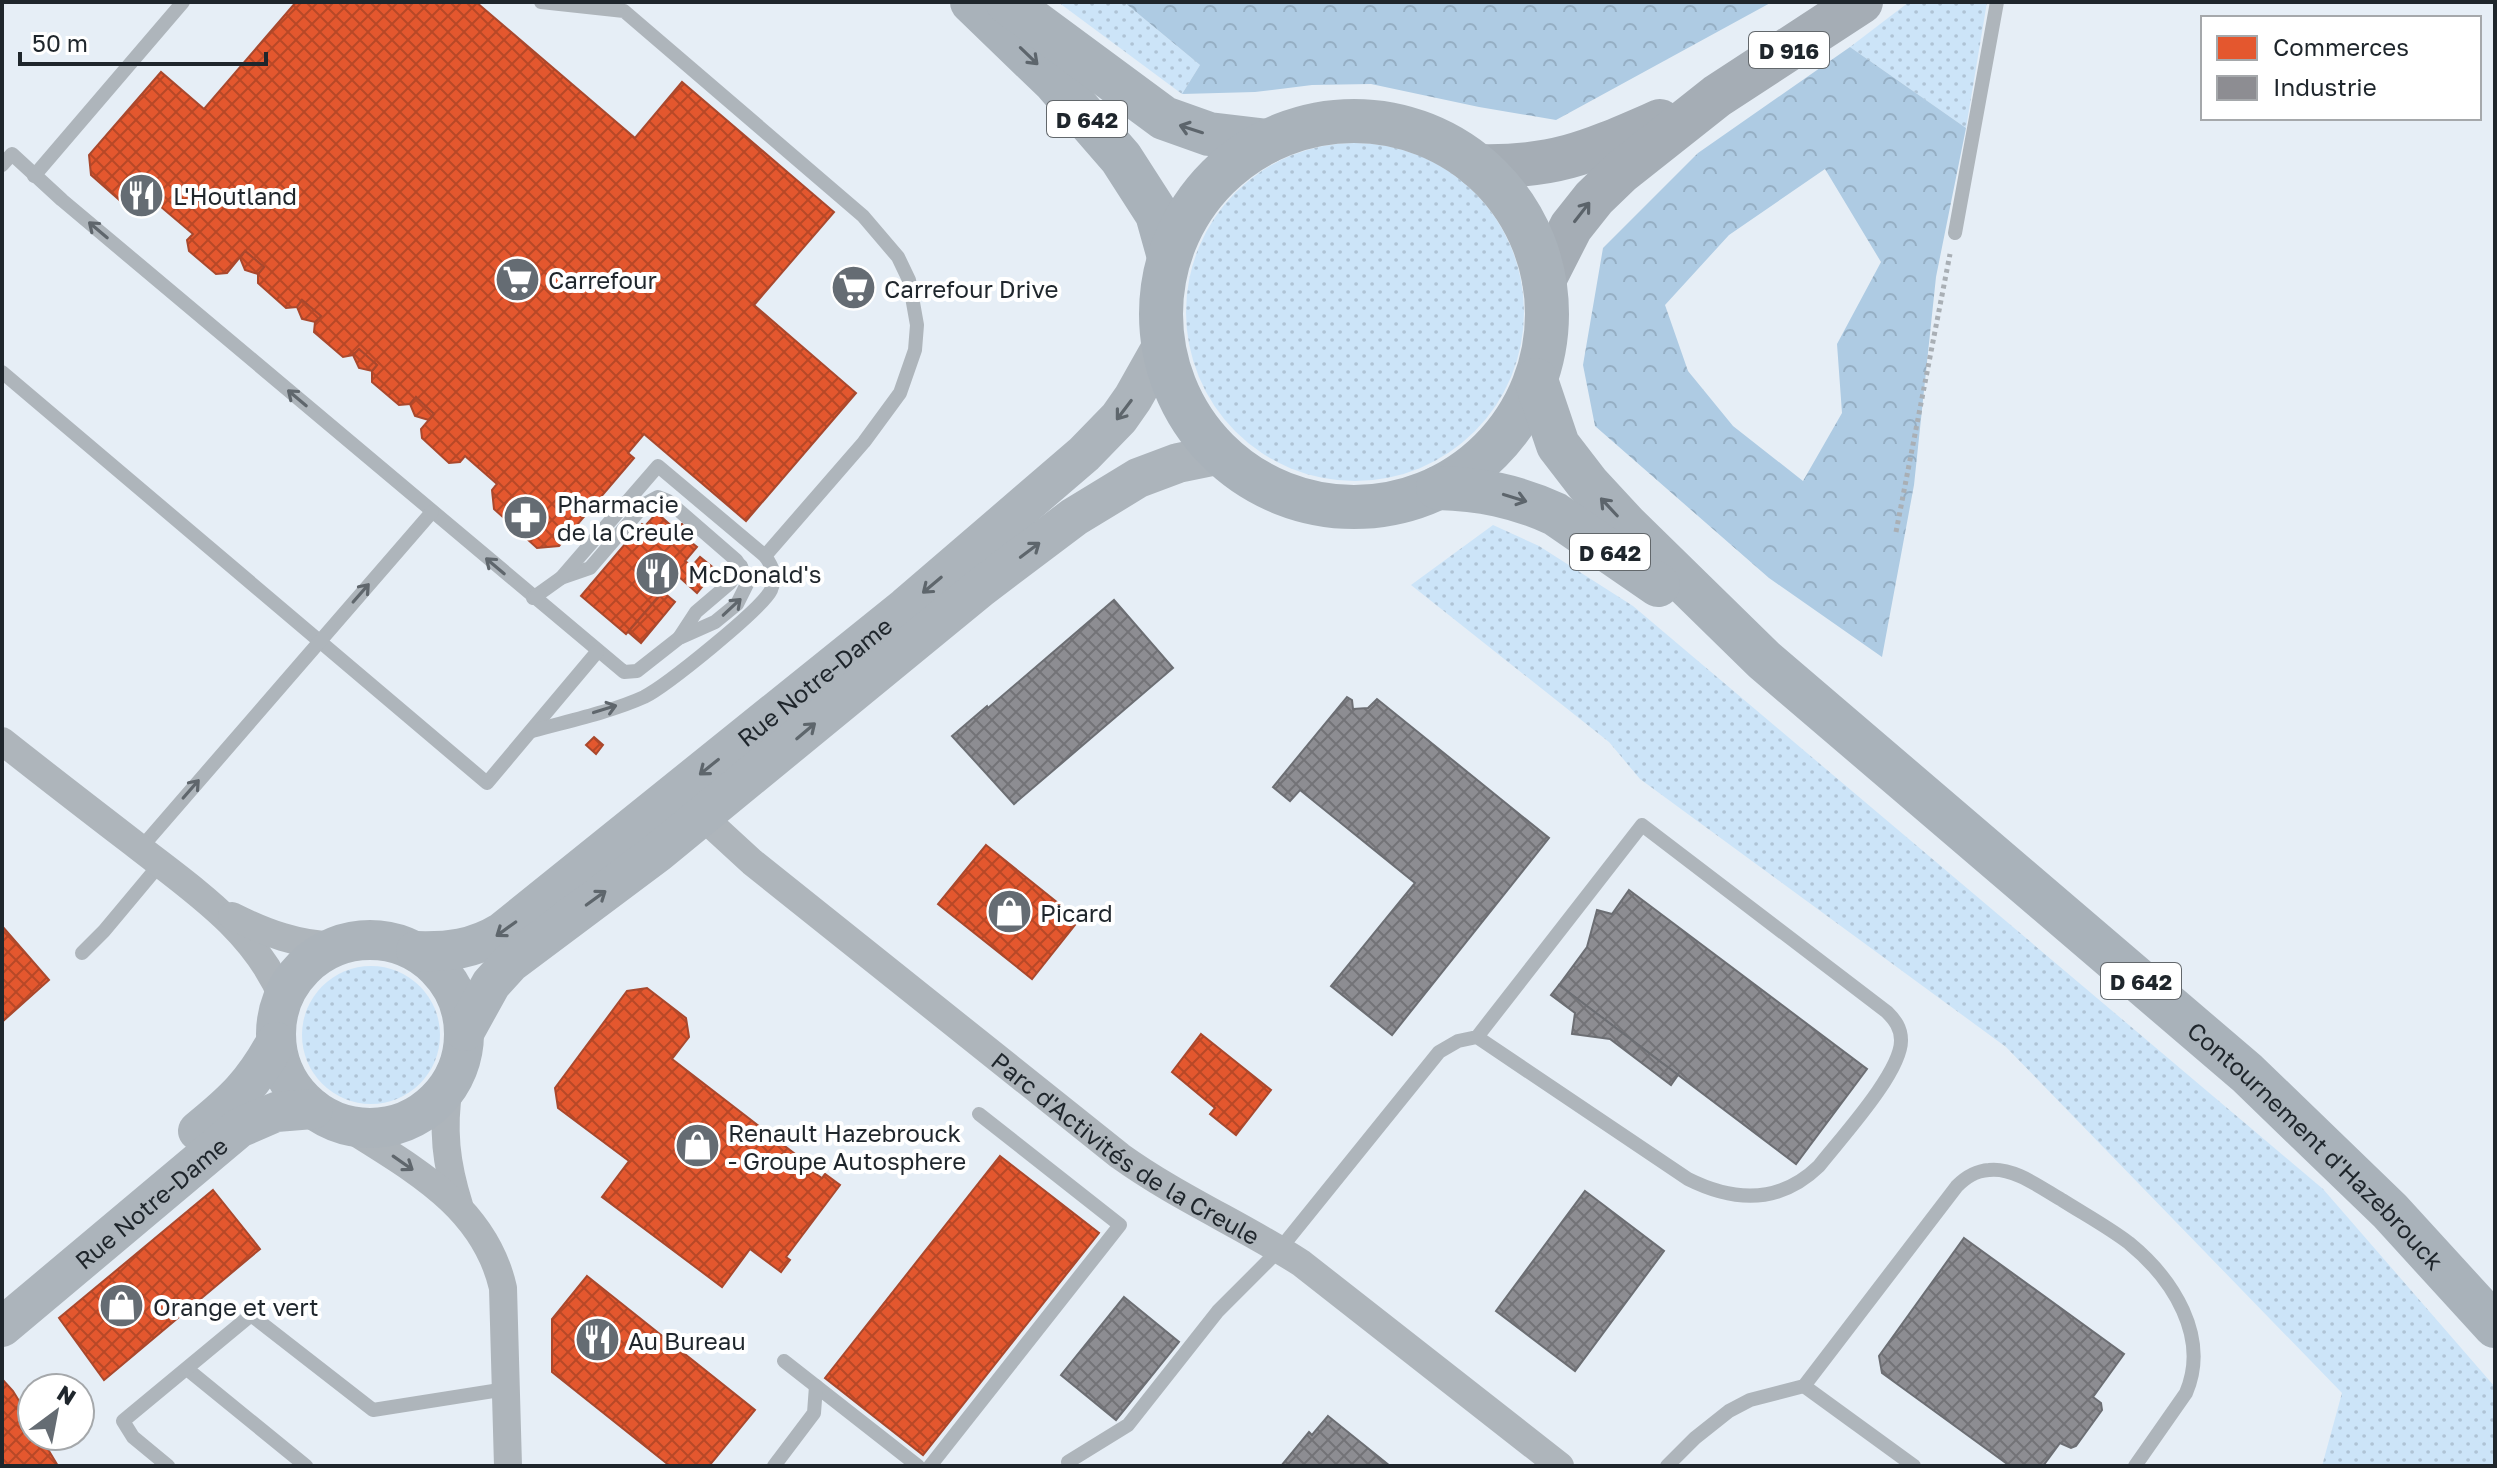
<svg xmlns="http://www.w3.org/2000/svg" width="2497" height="1468" font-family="'Golos Text',sans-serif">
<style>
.grass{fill:url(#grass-dots)}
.forest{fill:url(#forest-crowns);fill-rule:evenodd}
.shops{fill:url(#shops-cross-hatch);stroke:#a9482d;stroke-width:2}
.industry{fill:url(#industry-cross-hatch);stroke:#6c6e73;stroke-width:2}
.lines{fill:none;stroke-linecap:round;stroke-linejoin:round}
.path{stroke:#a9afb5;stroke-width:5;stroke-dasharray:4 4;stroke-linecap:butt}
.lane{stroke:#aeb5bb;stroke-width:14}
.street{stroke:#aeb5bb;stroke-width:28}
.secondary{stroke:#acb4bb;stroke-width:40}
.primary{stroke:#a5adb5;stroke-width:44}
.highway{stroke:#a9b2ba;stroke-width:44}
.oneway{stroke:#5d656c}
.oneway2{stroke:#5b636a}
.oneway3{stroke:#5f666c}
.oneway4{stroke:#5e666c}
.labels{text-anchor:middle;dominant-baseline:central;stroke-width:8;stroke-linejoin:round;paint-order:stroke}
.shield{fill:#fff;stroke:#62676b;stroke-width:2}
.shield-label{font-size:22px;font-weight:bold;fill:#1f262c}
.poi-label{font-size:24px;fill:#1f262c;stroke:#fff;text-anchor:start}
.street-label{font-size:24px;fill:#1f262c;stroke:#fff}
</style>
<defs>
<pattern id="grass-dots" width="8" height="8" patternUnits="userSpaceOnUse" patternTransform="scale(2)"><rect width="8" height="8" fill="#cce4f8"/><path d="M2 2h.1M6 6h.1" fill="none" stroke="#afc3d5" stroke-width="1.8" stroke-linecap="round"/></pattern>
<pattern id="forest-crowns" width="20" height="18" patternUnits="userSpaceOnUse" patternTransform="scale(2)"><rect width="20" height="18" fill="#aecbe3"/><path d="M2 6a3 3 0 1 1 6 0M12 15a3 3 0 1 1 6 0" fill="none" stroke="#95aec3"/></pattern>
<pattern id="shops-cross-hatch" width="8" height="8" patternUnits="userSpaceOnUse" patternTransform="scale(2)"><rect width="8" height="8" fill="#e4572e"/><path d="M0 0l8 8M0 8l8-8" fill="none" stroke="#b84827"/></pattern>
<pattern id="industry-cross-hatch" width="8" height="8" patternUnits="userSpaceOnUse" patternTransform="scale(2)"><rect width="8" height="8" fill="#8d8d92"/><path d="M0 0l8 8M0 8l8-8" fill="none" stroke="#737377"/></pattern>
</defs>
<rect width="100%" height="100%" fill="#e6eef6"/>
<g class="grass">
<polygon points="1058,2 1124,2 1200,65 1182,94"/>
<polygon points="1909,2 1987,2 1966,128 1850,47"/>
<circle cx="1355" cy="312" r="169"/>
<polygon points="1493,525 1539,546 1633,606 2323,1189 2495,1387 2495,1466 2322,1466 2342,1393 2006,1047 1640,779 1609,742 1411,585"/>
<circle cx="371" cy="1035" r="69"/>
</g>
<g class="forest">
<polygon points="1124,2 1772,2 1556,120 1479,107 1371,84 1312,85 1255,92 1182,94 1200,65"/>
<path d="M 1850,47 L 1966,128 L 1936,277 L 1914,485 L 1882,657 L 1769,578 L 1595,426 L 1583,365 L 1603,248 L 1698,153 ZM 1825,169 L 1881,262 L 1837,344 L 1842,413 L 1803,481 L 1733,426 L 1688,371 L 1665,305 L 1729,235 Z"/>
</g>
<g class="shops">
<polygon points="296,2 476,2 635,138 682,82 834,212 754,305 856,393 746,521 644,434 628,453 634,458 559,546 537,548 494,509 492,490 497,484 465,456 460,462 449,463 422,438 421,429 434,414 416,397 410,404 399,405 372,382 372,371 377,365 359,349 353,355 343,357 314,332 315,322 321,316 302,300 297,307 286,308 258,283 258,274 264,267 245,251 227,273 216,274 189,251 187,240 193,234 160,206 154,212 134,213 91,175 89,155 161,72 204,109"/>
<polygon points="245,251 264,267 258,274 245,270 240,258"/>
<polygon points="302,300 321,316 315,322 302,319 297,307"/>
<polygon points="359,349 377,365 372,371 359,368 353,355"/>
<polygon points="416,397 434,414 429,420 415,416 410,404"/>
<polygon points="657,513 675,529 682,524 685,528 682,535 697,547 685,561 692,566 700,557 716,570 697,593 677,575 626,634 581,596 642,524 645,526"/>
<polygon points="663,592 675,602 641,643 628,632"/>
<polygon points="594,737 603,745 596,754 586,745"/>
<polygon points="986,845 1079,920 1032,979 938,904"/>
<polygon points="2,926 49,980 2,1022"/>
<polygon points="647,988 686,1018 689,1037 672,1059 812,1167 810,1170 822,1178 825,1174 840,1185 786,1257 790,1260 781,1272 750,1249 722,1287 602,1197 629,1161 558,1108 555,1088 627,991"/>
<polygon points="1201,1034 1271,1090 1236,1135 1210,1114 1215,1108 1172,1072"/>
<polygon points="1000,1156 1099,1233 923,1455 825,1378"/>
<polygon points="213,1190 260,1249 104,1380 59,1318"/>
<polygon points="587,1276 755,1410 709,1466 670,1466 552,1372 552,1319"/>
<polygon points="2,1379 13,1391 32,1422 32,1436 40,1436 58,1466 2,1466"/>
</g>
<g class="industry">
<polygon points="1114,600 1173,668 1014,804 952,736 987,706 988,708"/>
<polygon points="1347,697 1352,700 1353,709 1368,708 1377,699 1549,838 1392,1035 1331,986 1415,883 1300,790 1290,801 1273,787"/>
<polygon points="1629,890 1867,1069 1796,1164 1559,985 1587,947 1597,910 1612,914"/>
<polygon points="1559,985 1678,1075 1671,1085 1610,1039 1572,1034 1575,1013 1551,995"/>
<polygon points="1585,1191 1664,1251 1575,1371 1496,1311"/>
<polygon points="1964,1238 2124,1354 2093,1397 2101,1403 2102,1410 2076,1446 2071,1448 2060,1443 2043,1466 2010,1466 1882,1373 1879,1356"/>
<polygon points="1124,1297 1179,1342 1116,1420 1061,1375"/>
<polygon points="1328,1416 1390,1466 1281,1466 1309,1432 1312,1435"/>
</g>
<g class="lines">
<polyline class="path" points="1896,532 1950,254"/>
<g class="lane">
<polyline points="541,2 624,11 863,216 898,257 909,280 917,325 915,350 900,393 864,442 765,556"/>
<polyline points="2,165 12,154 62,200 624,672 637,671 679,638 715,622 737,604 747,584 744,572 736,560 668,501 658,497 645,504 590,568 561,578"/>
<polyline points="34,176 183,2"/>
<polyline points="1955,233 1997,2"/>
<polyline points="2,372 487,783 597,652"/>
<polyline points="679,638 696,612 730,583 741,566"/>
<path d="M 532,731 C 568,721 611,712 644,697 C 666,686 762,609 771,590 C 777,577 773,567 765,556 L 658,466 L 561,578 L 533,598"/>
<polyline points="140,849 432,512"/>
<polyline points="82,953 104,931 160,864"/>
<polyline points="784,1361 918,1466"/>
<polyline points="187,1369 306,1466"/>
<polyline points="1804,1386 1914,1466"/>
<path d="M 1068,1462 L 1128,1425 L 1218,1311 L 1280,1249 L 1439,1052 L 1458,1041 L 1477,1037 L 1642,825 L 1887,1012 C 1895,1020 1901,1028 1901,1040 C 1902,1072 1840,1139 1819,1166 C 1780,1204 1734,1202 1688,1179 L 1477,1037"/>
<polyline points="168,1466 133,1437 123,1421 251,1315 373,1410 506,1389"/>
<polyline points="774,1466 814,1413 816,1386"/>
<polyline points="930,1466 1120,1225 979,1114"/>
<path d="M 1667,1466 L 1695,1438 L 1729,1411 L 1750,1400 L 1804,1386 L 1957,1186 C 1966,1177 1975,1171 1989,1170 C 2014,1167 2041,1188 2062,1200 C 2084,1214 2108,1227 2129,1243 C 2173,1279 2210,1337 2186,1393 L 2135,1466"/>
</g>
<g class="street">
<path d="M 2,741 C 45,775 89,809 132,842 C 189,887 255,929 283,999"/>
<path id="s1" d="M 703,817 L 752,862 L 1120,1156 C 1177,1197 1242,1225 1301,1263 L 1560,1466"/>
<path d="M 232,916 C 266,933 298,945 337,946"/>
<path d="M 449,1087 C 442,1129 446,1164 459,1205"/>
<path d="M 344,1125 C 411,1168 484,1205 503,1288 L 508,1466"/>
</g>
<g class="secondary">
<circle cx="370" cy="1034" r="94"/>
<path id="s2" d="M 416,951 C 448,952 474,949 502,932 L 906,607 L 1084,454 L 1119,418 L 1133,398 L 1164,343"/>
<polyline points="465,1031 491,984 510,963 657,853 980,588 1074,517 1138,478 1178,463 1222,454"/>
<path d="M 198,1131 C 235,1101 253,1084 276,1042"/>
<path id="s3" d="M 2,1327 L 239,1128 L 276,1112 L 313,1109"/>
</g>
<g class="primary">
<path d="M 1478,166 C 1556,168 1591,151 1660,121"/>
<polyline points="1544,280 1571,227 1594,198 1621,172 1717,96 1861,2"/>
</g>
<g class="highway">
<polyline points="972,2 1055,82 1121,158 1157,214 1169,257"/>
<polyline points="1007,2 1164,118 1209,134 1268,141"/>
<circle cx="1354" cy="314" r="193"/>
<path id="s4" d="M 1536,380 L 1558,445 L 1588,484 L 1626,525 L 1764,660 L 2247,1073 L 2390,1211 L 2495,1326"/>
<path d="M 1438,488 C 1480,489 1516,496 1555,514 L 1658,585"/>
</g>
</g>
<defs><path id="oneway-shaft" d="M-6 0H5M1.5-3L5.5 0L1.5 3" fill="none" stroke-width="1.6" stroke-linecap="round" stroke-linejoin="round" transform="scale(2)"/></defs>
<g class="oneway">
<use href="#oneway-shaft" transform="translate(1029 56) rotate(44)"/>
<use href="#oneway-shaft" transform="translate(1191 129) rotate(-162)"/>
<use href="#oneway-shaft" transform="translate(1515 498) rotate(17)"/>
<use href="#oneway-shaft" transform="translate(1609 507) rotate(-133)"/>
</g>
<use class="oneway2" href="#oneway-shaft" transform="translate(1582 212) rotate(-52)"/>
<g class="oneway3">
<use href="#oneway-shaft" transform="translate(98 230) rotate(-140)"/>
<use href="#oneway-shaft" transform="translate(297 398) rotate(-140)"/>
<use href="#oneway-shaft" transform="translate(495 566) rotate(-140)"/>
<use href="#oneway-shaft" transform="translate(361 593) rotate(-49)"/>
<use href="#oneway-shaft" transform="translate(732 607) rotate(-43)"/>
<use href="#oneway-shaft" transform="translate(605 709) rotate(-17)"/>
<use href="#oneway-shaft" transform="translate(191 789) rotate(-49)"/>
<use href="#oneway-shaft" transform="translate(403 1163) rotate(35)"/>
</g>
<g class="oneway4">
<use href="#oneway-shaft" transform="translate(1124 410) rotate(127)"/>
<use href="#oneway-shaft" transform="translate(1030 550) rotate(-37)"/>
<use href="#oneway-shaft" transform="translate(932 585) rotate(140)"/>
<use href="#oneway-shaft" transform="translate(806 731) rotate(-40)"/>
<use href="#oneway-shaft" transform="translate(709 767) rotate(141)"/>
<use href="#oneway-shaft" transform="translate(596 898) rotate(-36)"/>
<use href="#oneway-shaft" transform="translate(506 929) rotate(144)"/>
</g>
<defs>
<symbol id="restaurant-disc" viewBox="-11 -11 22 22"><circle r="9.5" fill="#656c73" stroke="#fff"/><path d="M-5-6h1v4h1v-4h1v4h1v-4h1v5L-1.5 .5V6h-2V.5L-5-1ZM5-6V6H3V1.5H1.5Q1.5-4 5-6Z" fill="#fff"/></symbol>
<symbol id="supermarket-disc" viewBox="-11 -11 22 22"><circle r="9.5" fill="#656c73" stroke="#fff"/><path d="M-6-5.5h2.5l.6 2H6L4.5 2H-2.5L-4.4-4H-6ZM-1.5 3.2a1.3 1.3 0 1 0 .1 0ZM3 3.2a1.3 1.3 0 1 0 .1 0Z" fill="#fff"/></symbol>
<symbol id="pharmacy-disc" viewBox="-11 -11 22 22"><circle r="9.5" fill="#656c73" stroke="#fff"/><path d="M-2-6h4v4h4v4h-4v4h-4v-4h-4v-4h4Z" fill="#fff"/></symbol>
<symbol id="shop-disc" viewBox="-11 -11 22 22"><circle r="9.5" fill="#656c73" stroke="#fff"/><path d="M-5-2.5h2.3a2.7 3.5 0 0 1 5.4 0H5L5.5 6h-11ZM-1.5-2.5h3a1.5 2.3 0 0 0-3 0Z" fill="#fff"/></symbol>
</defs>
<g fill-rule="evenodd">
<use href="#restaurant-disc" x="116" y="170" width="51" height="51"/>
<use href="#supermarket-disc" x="492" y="254" width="51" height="51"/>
<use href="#supermarket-disc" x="828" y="262" width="51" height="51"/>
<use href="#pharmacy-disc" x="500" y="492" width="51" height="51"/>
<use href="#restaurant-disc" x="632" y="548" width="51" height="51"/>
<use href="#shop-disc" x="984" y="886" width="51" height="51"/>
<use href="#shop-disc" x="672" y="1120" width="51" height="51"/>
<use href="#shop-disc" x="96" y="1280" width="51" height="51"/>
<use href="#restaurant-disc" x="572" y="1314" width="51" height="51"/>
</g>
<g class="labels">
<g class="shield">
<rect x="1749" y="32" width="80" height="36" rx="6"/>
<rect x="1047" y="101" width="80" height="36" rx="6"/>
<rect x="1570" y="534" width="80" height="36" rx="6"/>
<rect x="2101" y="963" width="80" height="36" rx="6"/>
</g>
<g class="shield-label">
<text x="1789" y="50">D 916</text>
<text x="1087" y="119">D 642</text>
<text x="1610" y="552">D 642</text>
<text x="2141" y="981">D 642</text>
</g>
<g class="poi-label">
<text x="173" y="195">L'Houtland</text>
<text x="548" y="279">Carrefour</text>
<text x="884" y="288">Carrefour Drive</text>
<text x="557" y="503">Pharmacie<tspan x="557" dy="28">de la Creule</tspan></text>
<text x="688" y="573">McDonald's</text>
<text x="1040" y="912">Picard</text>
<text x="728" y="1132">Renault Hazebrouck<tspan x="728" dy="28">- Groupe Autosphere</tspan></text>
<text x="153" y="1306">Orange et vert</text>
<text x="628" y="1340">Au Bureau</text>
</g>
<g class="street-label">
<text stroke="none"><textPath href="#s2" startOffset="490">Rue Notre-Dame</textPath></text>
<text stroke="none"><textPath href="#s4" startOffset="1102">Contournement d'Hazebrouck</textPath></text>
<text stroke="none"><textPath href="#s1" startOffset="538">Parc d'Activités de la Creule</textPath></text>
<text stroke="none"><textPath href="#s3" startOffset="194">Rue Notre-Dame</textPath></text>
</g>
</g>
<rect width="2497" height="1468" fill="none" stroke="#1f262c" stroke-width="8"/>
<rect x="2201" y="16" width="280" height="104" fill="#ffffff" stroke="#a5a8ab" stroke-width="2"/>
<rect x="2217" y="36" width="40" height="24" fill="#e4572e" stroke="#a5a8ab" stroke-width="2"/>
<text x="2273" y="56" font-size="24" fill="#1f262c">Commerces</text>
<rect x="2217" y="76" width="40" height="24" fill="#8d8d92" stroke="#a5a8ab" stroke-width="2"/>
<text x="2273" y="96" font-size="24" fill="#1f262c">Industrie</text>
<g transform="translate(56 1412) rotate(32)"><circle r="38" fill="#ffffff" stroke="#a5a8ab" stroke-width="2"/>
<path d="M0-6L14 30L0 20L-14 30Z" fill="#656c73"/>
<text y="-12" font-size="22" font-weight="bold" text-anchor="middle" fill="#1f262c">N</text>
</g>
<path d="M20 52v12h246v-12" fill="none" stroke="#1f262c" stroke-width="4"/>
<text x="32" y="52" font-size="24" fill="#1f262c" stroke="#ffffff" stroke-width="6" paint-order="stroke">50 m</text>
</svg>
